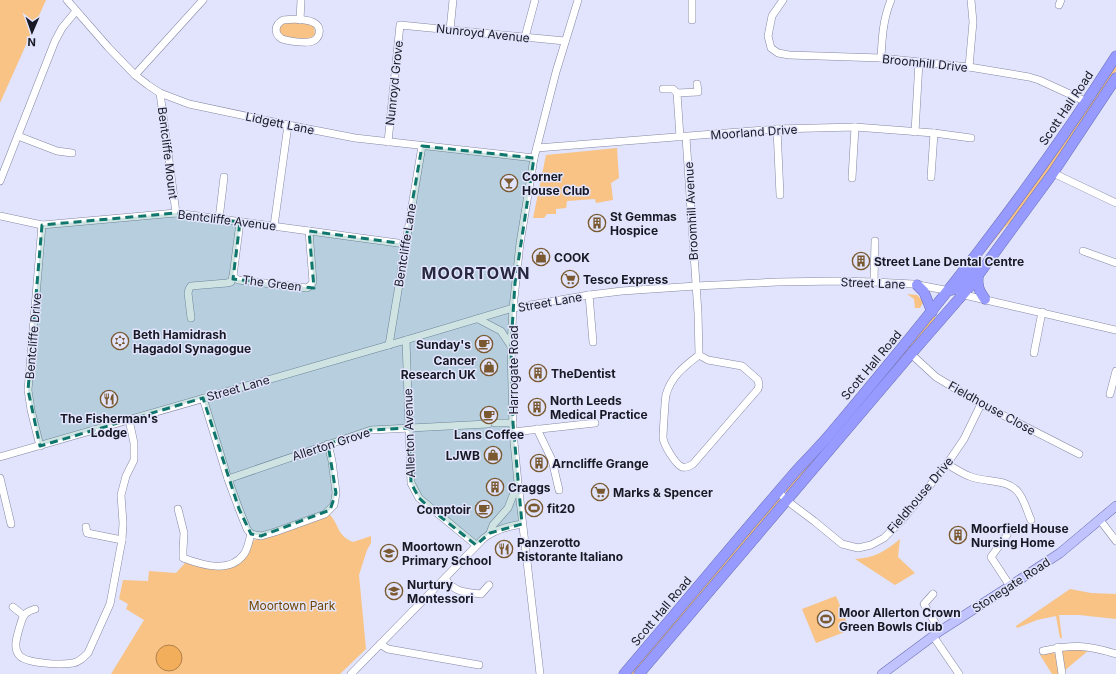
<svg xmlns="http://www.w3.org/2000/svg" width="1116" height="674" font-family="Inter,sans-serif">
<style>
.green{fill:#f8c385}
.water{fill:#f2ae5a;stroke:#b1814a}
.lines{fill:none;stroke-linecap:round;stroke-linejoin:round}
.minor-casing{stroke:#8587a3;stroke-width:8}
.major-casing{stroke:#6b6eb2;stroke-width:10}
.highway-casing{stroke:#6b6eb2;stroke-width:11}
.minor{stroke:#fff;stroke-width:7}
.major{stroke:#c1c3ff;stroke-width:9}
.highway{stroke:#979bff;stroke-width:10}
.marked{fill:#0f766e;fill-opacity:0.2;stroke:#0f766e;stroke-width:3;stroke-dasharray:8 5;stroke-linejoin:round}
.labels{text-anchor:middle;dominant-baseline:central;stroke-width:3;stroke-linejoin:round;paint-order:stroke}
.street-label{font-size:12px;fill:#181924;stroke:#e1e4fc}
.poi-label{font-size:12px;font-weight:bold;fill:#181924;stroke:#e1e4fc;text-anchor:start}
.park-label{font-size:12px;fill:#714500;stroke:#e1e4fc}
.district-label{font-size:16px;font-weight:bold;letter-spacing:1px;fill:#27283f;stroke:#e1e4fc}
</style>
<rect width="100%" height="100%" fill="#e1e4fc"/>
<g class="green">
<polygon points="0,0 46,0 0,103"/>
<path d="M 286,22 L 310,24 L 314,27 L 315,34 C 309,43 289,39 281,35 L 279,28 L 280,25 Z"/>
<polygon points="1116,64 1116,71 1066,147 1014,219 1004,228 967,274 1063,145"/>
<polygon points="617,148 619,178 611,183 613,200 596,203 595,199 567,201 566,208 556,209 556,214 547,214 544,218 533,218 546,155"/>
<polygon points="907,294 917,295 923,301 923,303 920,308 915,308 914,299"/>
<polygon points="933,315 936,318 788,492 785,491 785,489"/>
<polygon points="778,499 780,500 780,502 634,674 629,674"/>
<path d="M 329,514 C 340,525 336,535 353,542 L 371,536 L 371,543 L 367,550 L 359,575 L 366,649 L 340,674 L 111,674 L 144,620 L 126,609 L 128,604 L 119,599 L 123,580 L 148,581 L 149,571 L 176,573 L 185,563 L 198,562 L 234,564 L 248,543 L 263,536 Z"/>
<path d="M 900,539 L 898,557 L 915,573 L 895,585 L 855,559 C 874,558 886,551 900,539 Z"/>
<polygon points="1070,589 1091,593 1116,594 1116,619 1079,615 1059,615 1062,638 1060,638 1056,616 1037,620 1017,628 1016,626"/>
<polygon points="836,596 850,630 816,643 802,609"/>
<polygon points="1064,649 1089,650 1064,671 1061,652"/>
<polygon points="1053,652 1056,655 1059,674 1052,674 1040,655"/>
</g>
<circle class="water" cx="169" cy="658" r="13"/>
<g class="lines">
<defs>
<g id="minor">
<polyline points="67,0 108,47 135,75 148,85 160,93 189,104 288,125 355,138 534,158"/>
<polyline points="692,0 692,20"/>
<polyline points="783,0 772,16 768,36 771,48 778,53 789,55 881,58 969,67 1029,77 1039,80 1087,102"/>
<polyline points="1059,5 1061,0"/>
<path d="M 283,20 C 293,19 323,17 319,34 C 318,37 316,40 313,41 C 307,44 288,41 282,39 C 274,34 274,25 283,20 Z"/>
<polyline points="300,20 301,0"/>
<polyline points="450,30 453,0"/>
<polyline points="525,37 535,0"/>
<path d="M 881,58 C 882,38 883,19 891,0"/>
<polyline points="969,67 973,22 971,0"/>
<polyline points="135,75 203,0"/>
<polyline points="663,89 673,89 677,93"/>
<polyline points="160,93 176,213"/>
<polyline points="777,129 780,195"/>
<polyline points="915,132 919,62"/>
<polyline points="18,136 57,151 72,153"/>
<polyline points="680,137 677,93 698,92 697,84"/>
<path d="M 686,137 L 698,313 L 699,355 C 685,366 671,376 666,395 C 665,399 663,435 663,438 C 664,445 675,464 682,467 C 685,468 690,466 693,464 L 758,389 L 759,385 L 758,380 L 742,366 L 708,360 L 699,355"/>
<polyline points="388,142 400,25 565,41"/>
<polyline points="537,148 777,129 855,127 934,133 971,138"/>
<polyline points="1053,173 1116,203"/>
<polyline points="931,177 934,133"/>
<polyline points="852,178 855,127"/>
<polyline points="0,181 55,41 62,28 76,11"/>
<polyline points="0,216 42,225 176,213 405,244"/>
<polyline points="219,219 224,177"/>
<polyline points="240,222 233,276 238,280 307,288 311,285 313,282 309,231"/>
<polyline points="274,226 288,125"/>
<polyline points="1083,251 1116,263"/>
<polyline points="874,282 875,241"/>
<polyline points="960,294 1116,330"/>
<polyline points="589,295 593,342"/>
<polyline points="191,318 188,293 189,289 191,286 227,283 231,282 233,276"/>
<polyline points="478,319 501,331 511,346"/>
<polyline points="406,340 411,483 419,498 476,545"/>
<polyline points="389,345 422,146"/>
<polyline points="1034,353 1042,312"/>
<polyline points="911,354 936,377 981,404 1079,454"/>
<polyline points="1110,394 1116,371"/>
<polyline points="203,398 228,479 371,430 488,424"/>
<polyline points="495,423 513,423"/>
<polyline points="537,429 552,460 559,490"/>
<polyline points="513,432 595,423"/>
<polyline points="40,446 31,410 28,390 42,225"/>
<polyline points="0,457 406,340 513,308 589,295 622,291 696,286 777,282 838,281 874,282 913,284 950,291"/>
<path d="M 947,464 C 954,468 961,473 969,476 C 984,483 1007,478 1018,492 C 1024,499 1027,511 1031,520"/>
<polyline points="0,478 11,524"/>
<polyline points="228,479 239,509 247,529 251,534 261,536 275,532 325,514 334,505 336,493 332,461 328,444"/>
<polyline points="779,492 786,500 814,521 842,544 858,548 871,545 884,538 903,519 947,464 964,439 981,404"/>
<path d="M 178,509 L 184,533 L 183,550 L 183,558 C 202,565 230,574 244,554 C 248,549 249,540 251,534"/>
<polyline points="1100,520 1116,541"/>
<polyline points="86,527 87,533 122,540"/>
<polyline points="490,533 493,525 508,508 517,485"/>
<polyline points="1007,535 991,557 1010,586"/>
<path d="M 445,579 C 456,593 464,592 481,594 L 489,585"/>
<polyline points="933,594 924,604 940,631"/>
<polyline points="13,607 23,615"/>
<path d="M 35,609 C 22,613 23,617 19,629 C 17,637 13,648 19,655 C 26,664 62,665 73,663 C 79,662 83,658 88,653 L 110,604 L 122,540 L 123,523 L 121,495 L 126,476 L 134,460 L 134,443 L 129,420"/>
<polyline points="933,636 959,674"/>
<polyline points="380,644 388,649 479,665"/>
<polyline points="1058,647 1062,674"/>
<path d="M 1043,651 C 1072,644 1088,645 1116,654"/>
<path d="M 351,674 L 484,538 C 496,529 509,526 522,524"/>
<polyline points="540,674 518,483 513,432 511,346 513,308 520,243 534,158 556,72 578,0"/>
</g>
<polyline id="major" points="882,674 940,631 1010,586 1060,553 1116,506"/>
<g id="highway">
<path d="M 978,276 C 977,286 979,291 985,299"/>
<polyline points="917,285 924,292 932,312"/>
<polyline points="952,290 961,286 977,266"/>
<path d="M 624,674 C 682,606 738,538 796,471 C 808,458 820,446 831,433 C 933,312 1032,189 1116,56"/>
<polyline points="639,674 911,354 971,285 1053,173 1116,78"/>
</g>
</defs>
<use href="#minor" class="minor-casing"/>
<use href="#major" class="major-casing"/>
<use href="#highway" class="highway-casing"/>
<use href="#minor" class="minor"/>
<use href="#major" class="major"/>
<use href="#highway" class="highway"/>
</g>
<path class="marked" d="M 422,146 L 534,158 L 515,283 L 511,346 L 513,423 L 522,524 L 490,533 L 476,545 L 432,510 L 419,498 L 411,483 L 409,428 L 371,430 L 328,444 L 336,493 L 330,510 L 261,536 L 251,534 L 239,509 L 203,398 L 40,446 L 28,390 L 42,225 L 176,213 L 240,222 L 233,279 L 314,288 L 309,231 L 405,244 Z"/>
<defs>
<symbol id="bar-ring" viewBox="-11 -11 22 22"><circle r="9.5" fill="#e1e4fc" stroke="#7a5930" stroke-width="1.5"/><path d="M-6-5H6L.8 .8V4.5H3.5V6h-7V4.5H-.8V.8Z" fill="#7a5930"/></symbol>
<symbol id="building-ring" viewBox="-11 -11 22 22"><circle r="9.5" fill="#e1e4fc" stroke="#7a5930" stroke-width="1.5"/><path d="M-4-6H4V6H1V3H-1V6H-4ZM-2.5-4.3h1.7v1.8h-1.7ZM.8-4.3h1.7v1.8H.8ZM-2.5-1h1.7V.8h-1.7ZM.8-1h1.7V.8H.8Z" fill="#7a5930"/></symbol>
<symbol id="shop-ring" viewBox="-11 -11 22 22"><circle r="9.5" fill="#e1e4fc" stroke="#7a5930" stroke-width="1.5"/><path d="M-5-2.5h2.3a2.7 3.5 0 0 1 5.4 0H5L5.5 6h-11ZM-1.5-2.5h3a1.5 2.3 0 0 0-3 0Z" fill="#7a5930"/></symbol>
<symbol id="supermarket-ring" viewBox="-11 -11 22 22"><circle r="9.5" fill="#e1e4fc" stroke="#7a5930" stroke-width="1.5"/><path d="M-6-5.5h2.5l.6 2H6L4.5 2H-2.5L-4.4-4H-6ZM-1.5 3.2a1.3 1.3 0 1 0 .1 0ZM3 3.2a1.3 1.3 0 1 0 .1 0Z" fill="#7a5930"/></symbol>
<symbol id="synagogue-ring" viewBox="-11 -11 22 22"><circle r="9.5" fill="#e1e4fc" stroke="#7a5930" stroke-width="1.5"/><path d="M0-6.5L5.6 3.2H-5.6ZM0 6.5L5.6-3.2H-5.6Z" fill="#7a5930"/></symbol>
<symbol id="cafe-ring" viewBox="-11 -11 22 22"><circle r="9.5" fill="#e1e4fc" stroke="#7a5930" stroke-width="1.5"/><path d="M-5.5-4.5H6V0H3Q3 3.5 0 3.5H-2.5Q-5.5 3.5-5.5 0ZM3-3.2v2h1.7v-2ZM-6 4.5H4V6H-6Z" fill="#7a5930"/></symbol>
<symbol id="restaurant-ring" viewBox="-11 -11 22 22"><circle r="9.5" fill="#e1e4fc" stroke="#7a5930" stroke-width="1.5"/><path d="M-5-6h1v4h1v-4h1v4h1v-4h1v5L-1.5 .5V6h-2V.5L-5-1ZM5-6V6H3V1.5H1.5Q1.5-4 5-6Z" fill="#7a5930"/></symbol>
<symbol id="stadium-ring" viewBox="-11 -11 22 22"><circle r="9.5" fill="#e1e4fc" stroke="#7a5930" stroke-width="1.5"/><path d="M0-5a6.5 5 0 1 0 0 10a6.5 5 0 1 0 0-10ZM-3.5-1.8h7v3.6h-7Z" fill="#7a5930"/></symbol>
<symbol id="school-ring" viewBox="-11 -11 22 22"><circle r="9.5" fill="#e1e4fc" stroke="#7a5930" stroke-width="1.5"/><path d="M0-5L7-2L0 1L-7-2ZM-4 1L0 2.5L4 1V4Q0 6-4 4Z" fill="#7a5930"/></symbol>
</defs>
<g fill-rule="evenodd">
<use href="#bar-ring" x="499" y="173" width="20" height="20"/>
<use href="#building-ring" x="587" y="213" width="20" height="20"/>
<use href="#shop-ring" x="531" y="247" width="20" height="20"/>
<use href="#building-ring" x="851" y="251" width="20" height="20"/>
<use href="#supermarket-ring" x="560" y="269" width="20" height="20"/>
<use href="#synagogue-ring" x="110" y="331" width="20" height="20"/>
<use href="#cafe-ring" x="474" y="334" width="20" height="20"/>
<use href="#shop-ring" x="479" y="357" width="20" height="20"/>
<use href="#building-ring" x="528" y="363" width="20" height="20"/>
<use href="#restaurant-ring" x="99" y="389" width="20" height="20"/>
<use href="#building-ring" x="527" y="397" width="20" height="20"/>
<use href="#cafe-ring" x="479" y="405" width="20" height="20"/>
<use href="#shop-ring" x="483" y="445" width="20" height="20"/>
<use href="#building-ring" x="529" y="453" width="20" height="20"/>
<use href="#building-ring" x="485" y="477" width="20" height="20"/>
<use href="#supermarket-ring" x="590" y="482" width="20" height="20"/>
<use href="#stadium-ring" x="524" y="498" width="20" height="20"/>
<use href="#cafe-ring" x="474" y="499" width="20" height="20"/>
<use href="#building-ring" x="948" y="525" width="20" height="20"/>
<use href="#restaurant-ring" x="494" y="539" width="20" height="20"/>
<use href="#school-ring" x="379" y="543" width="20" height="20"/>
<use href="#school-ring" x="384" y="581" width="20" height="20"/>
<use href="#stadium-ring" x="816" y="609" width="20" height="20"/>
</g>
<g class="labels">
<g class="street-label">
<text transform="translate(483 33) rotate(6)">Nunroyd Avenue</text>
<text transform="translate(925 63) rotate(6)">Broomhill Drive</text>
<text transform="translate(394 83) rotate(-84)">Nunroyd Grove</text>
<text transform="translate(1066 108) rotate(-56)">Scott Hall Road</text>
<text transform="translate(280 123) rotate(12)">Lidgett Lane</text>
<text transform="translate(754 132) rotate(-4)">Moorland Drive</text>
<text transform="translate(168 153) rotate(83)">Bentcliffe Mount</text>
<text transform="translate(691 211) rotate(-93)">Broomhill Avenue</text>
<text transform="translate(227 220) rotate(7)">Bentcliffe Avenue</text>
<text transform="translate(405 245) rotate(-81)">Bentcliffe Lane</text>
<text transform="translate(272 283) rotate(7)">The Green</text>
<text transform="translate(873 283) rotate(2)">Street Lane</text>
<text transform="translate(550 302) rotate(-10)">Street Lane</text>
<text transform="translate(33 336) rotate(-85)">Bentcliffe Drive</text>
<text transform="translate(871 365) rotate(-50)">Scott Hall Road</text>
<text transform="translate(513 370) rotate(-90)">Harrogate Road</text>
<text transform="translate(238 388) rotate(-16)">Street Lane</text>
<text transform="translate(992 408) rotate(29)">Fieldhouse Close</text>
<text transform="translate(409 433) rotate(-92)">Allerton Avenue</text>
<text transform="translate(331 444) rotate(-18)">Allerton Grove</text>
<text transform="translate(920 495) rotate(-50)">Fieldhouse Drive</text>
<text transform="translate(1011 585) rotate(-33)">Stonegate Road</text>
<text transform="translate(661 611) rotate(-50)">Scott Hall Road</text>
</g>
<g class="poi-label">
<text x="522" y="176">Corner<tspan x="522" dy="14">House Club</tspan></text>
<text x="610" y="216">St Gemmas<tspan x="610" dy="14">Hospice</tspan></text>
<text x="554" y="257">COOK</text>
<text x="874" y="261">Street Lane Dental Centre</text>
<text x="583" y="279">Tesco Express</text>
<text x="133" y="334">Beth Hamidrash<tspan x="133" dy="14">Hagadol Synagogue</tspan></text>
<text x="471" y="344" text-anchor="end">Sunday's</text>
<text x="476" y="360" text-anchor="end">Cancer<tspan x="476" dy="14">Research UK</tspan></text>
<text x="551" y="373">TheDentist</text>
<text x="550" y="400">North Leeds<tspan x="550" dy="14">Medical Practice</tspan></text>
<text x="109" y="418" text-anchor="middle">The Fisherman's<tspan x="109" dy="14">Lodge</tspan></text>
<text x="489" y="434" text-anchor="middle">Lans Coffee</text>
<text x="480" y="455" text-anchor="end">LJWB</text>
<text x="552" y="463">Arncliffe Grange</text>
<text x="508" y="487">Craggs</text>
<text x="613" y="492">Marks &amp; Spencer</text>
<text x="547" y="508">fit20</text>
<text x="471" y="509" text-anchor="end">Comptoir</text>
<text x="971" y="528">Moorfield House<tspan x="971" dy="14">Nursing Home</tspan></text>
<text x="517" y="542">Panzerotto<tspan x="517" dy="14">Ristorante Italiano</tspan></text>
<text x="402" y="546">Moortown<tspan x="402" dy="14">Primary School</tspan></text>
<text x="407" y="584">Nurtury<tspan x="407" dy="14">Montessori</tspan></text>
<text x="839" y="612">Moor Allerton Crown<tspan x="839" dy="14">Green Bowls Club</tspan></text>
</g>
<g class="park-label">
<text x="292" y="605">Moortown Park</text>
</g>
<g class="district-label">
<text x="476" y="273">MOORTOWN</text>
</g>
</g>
<g transform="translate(32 32) rotate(182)" stroke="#e1e4fc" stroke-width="3" paint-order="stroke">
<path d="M0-3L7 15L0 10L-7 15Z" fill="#181924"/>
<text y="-6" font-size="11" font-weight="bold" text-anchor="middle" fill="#181924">N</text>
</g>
</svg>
